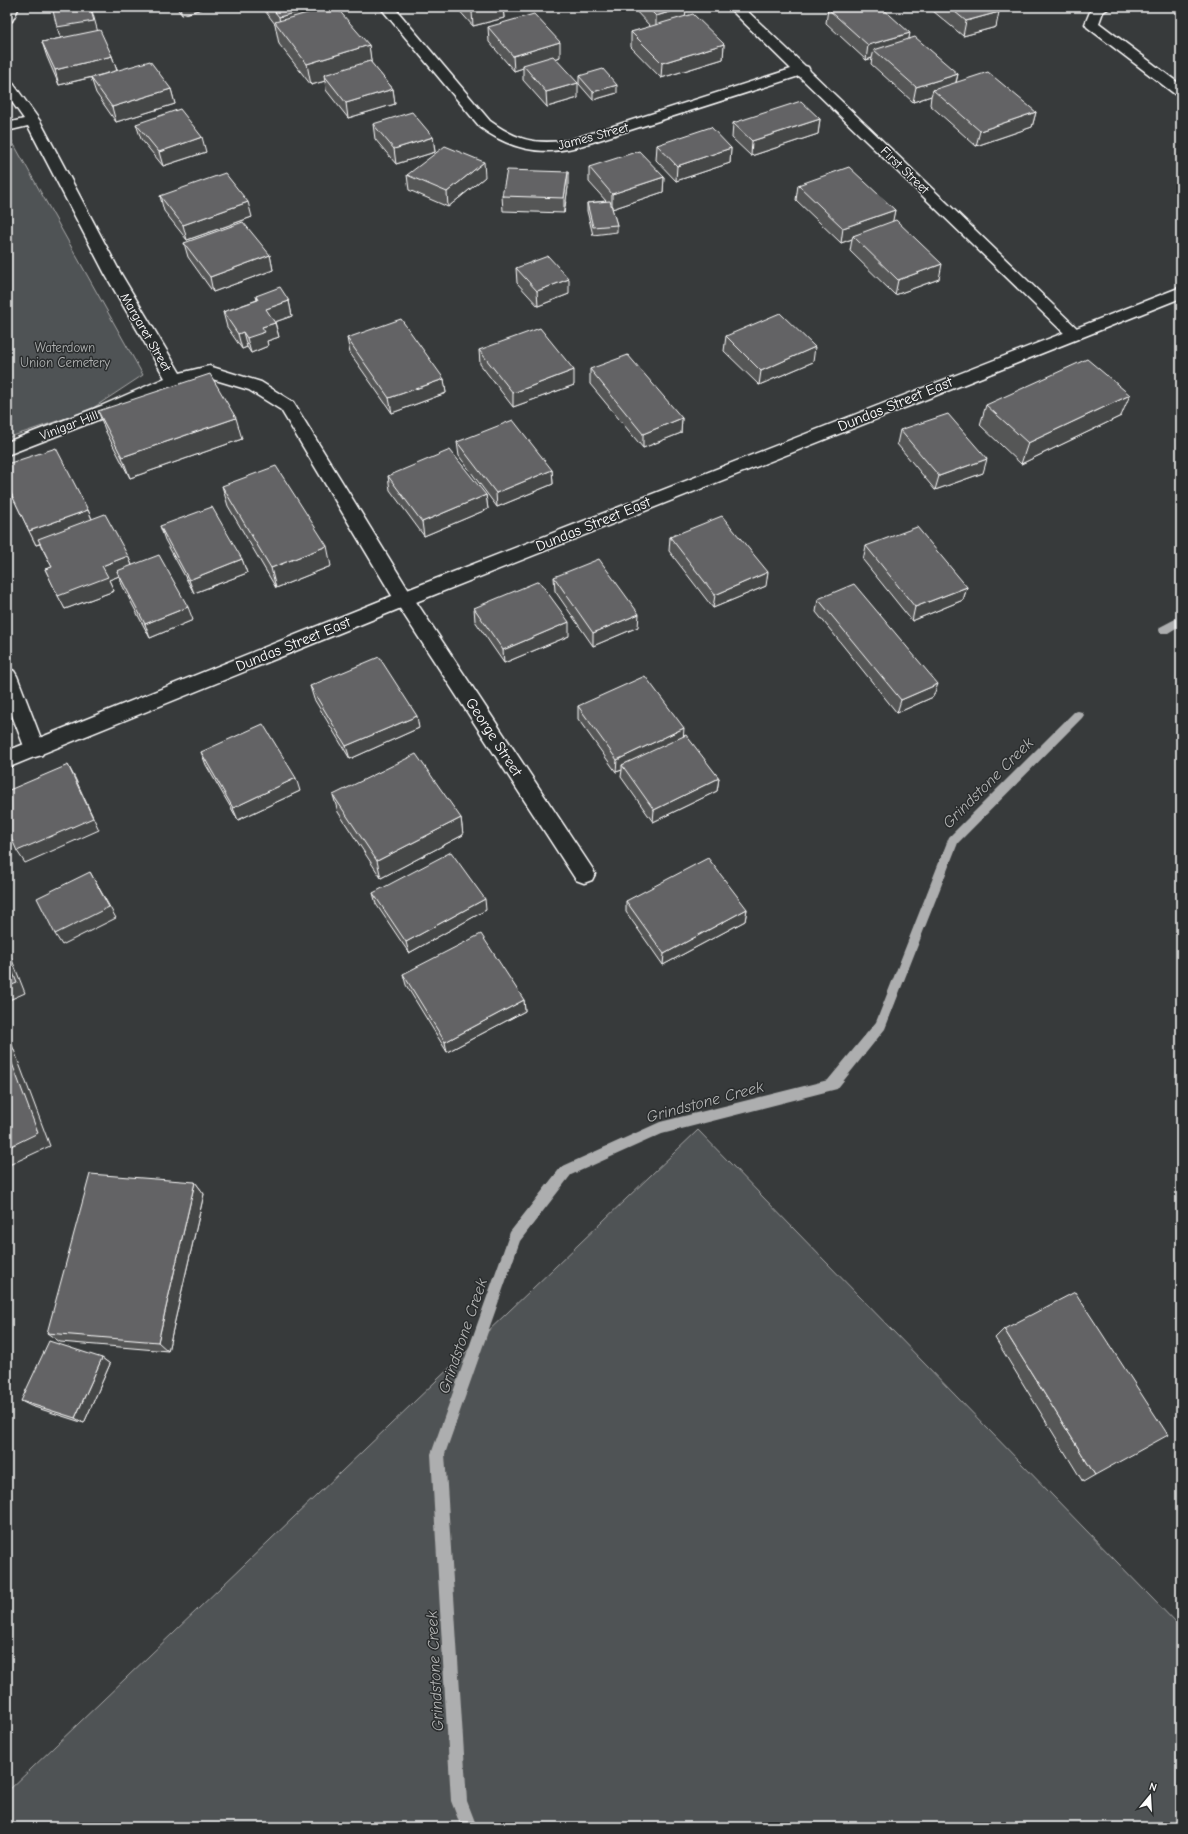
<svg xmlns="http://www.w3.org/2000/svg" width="1188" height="1834" font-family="'Comic Neue',sans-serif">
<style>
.green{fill:#505354;stroke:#a8a9aa}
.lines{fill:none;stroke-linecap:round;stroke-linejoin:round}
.stream{fill:#adaeaf;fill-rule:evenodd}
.minor-casing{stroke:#fff;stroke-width:3}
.major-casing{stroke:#fff;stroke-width:3}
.minor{fill:#2a2d2e;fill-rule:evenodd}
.major{fill:#2a2d2e;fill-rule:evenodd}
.wall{fill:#555657;stroke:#fff}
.shaded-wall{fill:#454647;stroke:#fff}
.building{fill:#636465;stroke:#fff}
.labels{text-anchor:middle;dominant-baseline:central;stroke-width:3;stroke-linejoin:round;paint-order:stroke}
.far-street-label{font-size:13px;fill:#fff;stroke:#2a2d2e}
.far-park-label{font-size:13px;fill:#b0b2b2;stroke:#2a2d2e}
.street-label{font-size:15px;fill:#fff;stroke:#2a2d2e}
.water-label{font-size:16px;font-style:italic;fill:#b4b5b5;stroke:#2a2d2e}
</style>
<rect width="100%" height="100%" fill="#373a3b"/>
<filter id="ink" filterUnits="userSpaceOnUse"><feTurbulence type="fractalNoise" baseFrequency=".025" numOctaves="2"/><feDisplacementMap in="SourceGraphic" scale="8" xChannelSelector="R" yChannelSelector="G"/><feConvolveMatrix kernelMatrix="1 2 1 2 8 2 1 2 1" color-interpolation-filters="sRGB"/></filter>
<g filter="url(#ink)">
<g class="green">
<polygon points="7,132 143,375 90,410 7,438"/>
<polygon points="698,1130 1181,1628 1181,1827 7,1827 7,1792"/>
</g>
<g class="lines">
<g class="stream">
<polygon points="1181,616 1181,625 1168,633 1160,633 1159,630 1160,627"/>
<polygon points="1078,711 1082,712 1084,715 1082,718 958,843 885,1029 837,1089 662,1134 571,1175 520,1241 445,1454 467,1801 477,1827 461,1827 451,1801 431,1454 510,1232 561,1167 660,1122 828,1080 876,1022 949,837 1074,712"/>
</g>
<defs>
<g id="minor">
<polygon points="7,7 19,7 12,21 7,22"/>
<path d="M 380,7 L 394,7 L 490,121 C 518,141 536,145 570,140 L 791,69 L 728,7 L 743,7 L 805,66 L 808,67 L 810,71 L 1082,333 L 1080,337 L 1074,338 L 1068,337 L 799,76 L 577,147 C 542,156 509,149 480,127 Z"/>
<polygon points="1092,7 1111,7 1103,12 1099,23 1181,85 1181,96 1176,95 1087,27 1085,24"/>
<polygon points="7,81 12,82 40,121 121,274 180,373 209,366 261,382 293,402 411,594 592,868 595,874 592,880 584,883 576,880 397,604 281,410 249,390 209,378 180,385 113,414 7,455 7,442 101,406 165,378 105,274 28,126 7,131 7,123 24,119 7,95"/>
<polygon points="7,668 14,671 17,676 45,749 42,755 35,757 28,755 25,749 7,702"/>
</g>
<polygon id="major" points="1181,287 1181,298 411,604 7,768 7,751 397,594"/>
</defs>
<use href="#minor" class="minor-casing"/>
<use href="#major" class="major-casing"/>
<use href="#minor" class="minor"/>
<use href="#major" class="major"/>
</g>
<g class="wall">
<polygon points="176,7 201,7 201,9 182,15"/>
<polygon points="262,7 325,7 325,8 369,45 371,63 393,89 395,104 348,118 326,90 325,81 311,85 279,44 275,24"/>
<polygon points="456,7 503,7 504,18 473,26"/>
<polygon points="632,7 685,7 685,17 724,44 723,59 661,78 631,47 631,32 651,27"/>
<polygon points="934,7 993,7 996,27 963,36 933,11"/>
<polygon points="828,9 909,39 958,74 956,83 1036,112 1032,127 976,146 930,105 931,96 913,102 871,64 872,58 866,60 826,23"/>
<polygon points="57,27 97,30 112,56 117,70 171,89 175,104 116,122 96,93 91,78 102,75 59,85 47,57 42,42 61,38"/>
<polygon points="488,27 560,57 556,59 578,98 547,107 523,80 523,68 514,71 489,42"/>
<polygon points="579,76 617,93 593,100 579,84"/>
<polygon points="820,119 818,134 751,156 732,138 733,123"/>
<polygon points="136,124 206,152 163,166 141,139"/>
<polygon points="373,124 433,137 435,152 396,164 375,139"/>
<polygon points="657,145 731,148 730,163 676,181 656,160"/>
<polygon points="589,167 664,177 663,192 612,209 617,225 617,232 593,235 587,211 587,203 606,201 589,182"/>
<polygon points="407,175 485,177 448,207 409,190"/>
<polygon points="798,185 895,210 892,222 939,279 895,295 850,251 852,239 841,243 796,200"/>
<polygon points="568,187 564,213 503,211 502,196"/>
<polygon points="160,196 252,217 187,240 164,211"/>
<polygon points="184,243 270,255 273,270 213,292 188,257"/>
<polygon points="516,268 569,294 538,306 517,283"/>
<polygon points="256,296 289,301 292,316 275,322 279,337 267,341 268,346 251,353 247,347 242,349 227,327 223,312 257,300"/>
<polygon points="726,336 813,362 759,385 724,351"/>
<polygon points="347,338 444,379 446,393 392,413 350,353"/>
<polygon points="479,350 574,385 513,407 480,364"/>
<polygon points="590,369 682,418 681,433 643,448 590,384"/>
<polygon points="986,405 1121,416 1021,464 980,425"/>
<polygon points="98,411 242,439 130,478 106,432"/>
<polygon points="900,430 983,473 935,490 897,444"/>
<polygon points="457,442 552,470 553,484 497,507 459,456"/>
<polygon points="388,476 486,495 488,509 424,536 390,490"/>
<polygon points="7,485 88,510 92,519 128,556 132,565 193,620 150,638 122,585 119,576 109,580 114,591 65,609 45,569 52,567 40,544 36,545"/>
<polygon points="222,486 331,566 276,588 228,506"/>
<polygon points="160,526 242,559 247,573 194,593 165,540"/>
<polygon points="670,537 766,586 713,608 669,551"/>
<polygon points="866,546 967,587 963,600 912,621 863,560"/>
<polygon points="554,577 638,627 593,646 555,591"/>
<polygon points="818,599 933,697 897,713 816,612"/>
<polygon points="474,608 569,636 504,663 475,621"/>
<polygon points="310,686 419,728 350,759 314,699"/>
<polygon points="578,706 684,736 719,778 717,791 653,822 621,777 622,770 616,772 578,719"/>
<polygon points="201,752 300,791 238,820 206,765"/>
<polygon points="333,795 461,818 463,835 381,878 338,812"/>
<polygon points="373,893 486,910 409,953 376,904"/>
<polygon points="626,901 747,909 745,921 663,965 626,912"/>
<polygon points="403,974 524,1000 525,1011 447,1052 406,985"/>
<polygon points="195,1182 204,1194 168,1351 60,1342 47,1333"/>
<polygon points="1004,1329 1095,1475 1083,1482 995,1338"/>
<polygon points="102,1358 110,1364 84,1423 31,1406 21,1401"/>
</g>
<g class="shaded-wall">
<polygon points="91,7 99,36 62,42 57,27"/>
<polygon points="180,7 201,7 201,9 182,15"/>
<polygon points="316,7 325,7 327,20 281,30 279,17"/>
<polygon points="489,7 503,7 504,18 473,26 472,12"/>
<polygon points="686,7 685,22 656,31 656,16"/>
<polygon points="999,12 996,27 963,36 966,21"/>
<polygon points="910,33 907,48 874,50 872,58 866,60 868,45"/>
<polygon points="560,42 560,57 525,67 523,65 523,68 514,71 513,56"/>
<polygon points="724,44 723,59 661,78 662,63"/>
<polygon points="369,45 372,67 324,75 325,81 311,85 307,64"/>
<polygon points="112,56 117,71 59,85 55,70"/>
<polygon points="958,74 954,89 933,90 931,96 913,102 916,87"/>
<polygon points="578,83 578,98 547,107 546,92"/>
<polygon points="617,85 617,93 593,100 593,92"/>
<polygon points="171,89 175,104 116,122 112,107"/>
<polygon points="393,89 395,104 348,118 346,103"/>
<polygon points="1036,112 1032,127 976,146 980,131"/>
<polygon points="820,119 818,134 751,156 752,141"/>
<polygon points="202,137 206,152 163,166 159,152"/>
<polygon points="433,137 435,152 396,164 394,149"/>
<polygon points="731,148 730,163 676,181 677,166"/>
<polygon points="484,162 485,177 448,207 447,192"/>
<polygon points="568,172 568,187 564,213 564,198"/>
<polygon points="664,177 663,192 612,209 612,194"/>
<polygon points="248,202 252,217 187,240 183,225"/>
<polygon points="895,210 892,225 853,236 852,239 841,243 843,228"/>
<polygon points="270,255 273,270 213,292 210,277"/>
<polygon points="942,264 939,279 895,295 898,280"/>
<polygon points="569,279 569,294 538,306 537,291"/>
<polygon points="289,301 292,316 269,324 266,309"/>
<polygon points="275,323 279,337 267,341 268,346 251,353 247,338 262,327"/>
<polygon points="243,332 247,347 242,349 238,334"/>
<polygon points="815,347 813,362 759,385 761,371"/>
<polygon points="574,370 574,385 513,407 513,393"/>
<polygon points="444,379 446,393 392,413 389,398"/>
<polygon points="1130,395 1121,416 1021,464 1028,443"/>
<polygon points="236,418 242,439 130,478 122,457"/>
<polygon points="682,418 681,433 643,448 643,434"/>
<polygon points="987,459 983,473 935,490 939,476"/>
<polygon points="552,470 553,484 497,507 496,493"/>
<polygon points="486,495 488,509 424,536 422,522"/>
<polygon points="88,510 94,524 36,545 29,531"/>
<polygon points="327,546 331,566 276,588 271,568"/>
<polygon points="128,556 134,570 117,571 119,576 109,580 114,591 65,609 58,596 102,566"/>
<polygon points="242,559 247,573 194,593 189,580"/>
<polygon points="768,572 766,586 713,608 715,595"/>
<polygon points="967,587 963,600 912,621 915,607"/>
<polygon points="188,607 193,620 150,638 145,624"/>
<polygon points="639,614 638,627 593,646 593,633"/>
<polygon points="569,622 569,636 504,663 503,650"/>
<polygon points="938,684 933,697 897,713 901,700"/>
<polygon points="417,716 419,728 350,759 346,746"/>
<polygon points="684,728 683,741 622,765 622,770 616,772 617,760"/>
<polygon points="68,765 75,778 99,830 25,863 17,851"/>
<polygon points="296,778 300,791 238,820 233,808"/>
<polygon points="719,778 717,791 653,822 654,810"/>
<polygon points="461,818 463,835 381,878 377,861"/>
<polygon points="90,872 116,918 62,945 55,934"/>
<polygon points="485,899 486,910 409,953 406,942"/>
<polygon points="747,909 745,921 663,965 664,954"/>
<polygon points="7,947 25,993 7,1001"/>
<polygon points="524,1000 525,1011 447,1052 445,1042"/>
<polygon points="7,1038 11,1042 50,1146 7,1166"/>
<polygon points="195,1182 204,1194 168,1351 158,1342"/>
<polygon points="102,1358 110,1364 84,1423 75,1418"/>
</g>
<g class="building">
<polygon points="52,7 90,7 94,21 57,27"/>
<polygon points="271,7 316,7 279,17"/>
<polygon points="329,7 336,7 369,45 307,64 275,22"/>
<polygon points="468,7 489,7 472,12"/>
<polygon points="647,7 686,7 656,16"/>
<polygon points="833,7 881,7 910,33 868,45 828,9"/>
<polygon points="949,7 993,7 999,12 966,21"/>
<polygon points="534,14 560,42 513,56 488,27"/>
<polygon points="693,14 724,44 662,63 631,32"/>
<polygon points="100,30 112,56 55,70 42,42"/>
<polygon points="915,37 958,74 916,87 874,50"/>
<polygon points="553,56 578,83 546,92 523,65"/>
<polygon points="150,61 171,89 112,107 91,78"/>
<polygon points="370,61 393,89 346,103 324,75"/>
<polygon points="603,69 617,85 593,92 579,76"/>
<polygon points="988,72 1036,112 980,131 933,90"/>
<polygon points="801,101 820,119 752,141 733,123"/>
<polygon points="180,109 202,137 159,152 136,124"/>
<polygon points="412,112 433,137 394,149 373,124"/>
<polygon points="711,127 731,148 677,166 657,145"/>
<polygon points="445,146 484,162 447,192 407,175"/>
<polygon points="639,151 664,177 612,194 589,167"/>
<polygon points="849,167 895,210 843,228 798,185"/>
<polygon points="507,170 568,172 564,198 502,196"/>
<polygon points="225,173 248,202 183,225 160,196"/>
<polygon points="610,201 617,225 593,227 587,203"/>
<polygon points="896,220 942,264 898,280 853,236"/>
<polygon points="243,222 270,255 210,277 184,243"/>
<polygon points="548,256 569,279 537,291 516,268"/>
<polygon points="280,287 289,301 266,309 275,323 262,327 265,332 247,338 243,332 238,334 223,312 258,300 256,296"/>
<polygon points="780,313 815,347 761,371 726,336"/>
<polygon points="401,319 444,379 389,398 347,338"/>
<polygon points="540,328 574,370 513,393 479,350"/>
<polygon points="628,355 682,418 643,434 590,369"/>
<polygon points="1087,359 1130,395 1028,443 986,405"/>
<polygon points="210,374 236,418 122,457 98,411"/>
<polygon points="948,414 987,459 939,476 900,430"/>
<polygon points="513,420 552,470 496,493 457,442"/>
<polygon points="56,448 88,510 29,531 7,485 7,464"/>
<polygon points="450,450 486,495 422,522 388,476"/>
<polygon points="276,466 327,546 271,568 222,486"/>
<polygon points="212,507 242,559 189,580 160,526"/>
<polygon points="105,514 128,556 102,566 108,577 58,596 45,569 52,567 38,539"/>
<polygon points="722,516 768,572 715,595 670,537"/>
<polygon points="917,527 967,587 915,607 866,546"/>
<polygon points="159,555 188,607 145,624 117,571"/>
<polygon points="599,559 639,614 593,633 554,577"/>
<polygon points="539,581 569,622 503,650 474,608"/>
<polygon points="854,584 938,684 901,700 818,599"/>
<polygon points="379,657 417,716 346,746 310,686"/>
<polygon points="645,676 684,728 617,760 578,706"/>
<polygon points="263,724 296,778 233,808 201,752"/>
<polygon points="686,735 719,778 654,810 622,765"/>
<polygon points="416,754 461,818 377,861 333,795"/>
<polygon points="68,765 93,818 17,851 7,828 7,791"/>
<polygon points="451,852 485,899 406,942 373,893"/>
<polygon points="708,858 747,909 664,954 626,901"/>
<polygon points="90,872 109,907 55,934 37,898"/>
<polygon points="481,934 524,1000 445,1042 403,974"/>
<polygon points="7,957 17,983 7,987"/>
<polygon points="7,1050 38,1133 7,1148"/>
<polygon points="90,1174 195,1182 158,1342 47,1333"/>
<polygon points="1075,1292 1168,1435 1095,1475 1004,1329"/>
<polygon points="49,1341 102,1358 75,1418 21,1401"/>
</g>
</g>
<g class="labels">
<g class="far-street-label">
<text transform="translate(593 136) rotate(-15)">James Street</text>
<text transform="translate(905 170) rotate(44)">First Street</text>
<text transform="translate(146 332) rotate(60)">Margaret Street</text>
<text transform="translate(69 425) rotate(-21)">Vinigar Hill</text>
</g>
<g class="far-park-label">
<text x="65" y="347">Waterdown<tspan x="65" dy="15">Union Cemetery</tspan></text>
</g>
<g class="street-label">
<text transform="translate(895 404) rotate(-22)">Dundas Street East</text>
<text transform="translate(593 524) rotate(-22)">Dundas Street East</text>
<text transform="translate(293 644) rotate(-22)">Dundas Street East</text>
<text transform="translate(494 737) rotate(57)">George Street</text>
</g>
<g class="water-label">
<text transform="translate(988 783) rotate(-45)">Grindstone Creek</text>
<text transform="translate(705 1102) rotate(-15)">Grindstone Creek</text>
<text transform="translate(463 1336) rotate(-71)">Grindstone Creek</text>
<text transform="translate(435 1671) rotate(-93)">Grindstone Creek</text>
</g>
</g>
<rect width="1188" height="1834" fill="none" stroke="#2a2d2e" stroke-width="24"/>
<rect x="12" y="12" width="1164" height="1810" fill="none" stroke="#fff" stroke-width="1.5" filter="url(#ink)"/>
<g transform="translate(1150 1796) rotate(18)" stroke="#2a2d2e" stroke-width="3" paint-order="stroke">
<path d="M0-3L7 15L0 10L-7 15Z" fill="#ffffff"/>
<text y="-6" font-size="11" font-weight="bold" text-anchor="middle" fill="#ffffff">N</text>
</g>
</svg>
